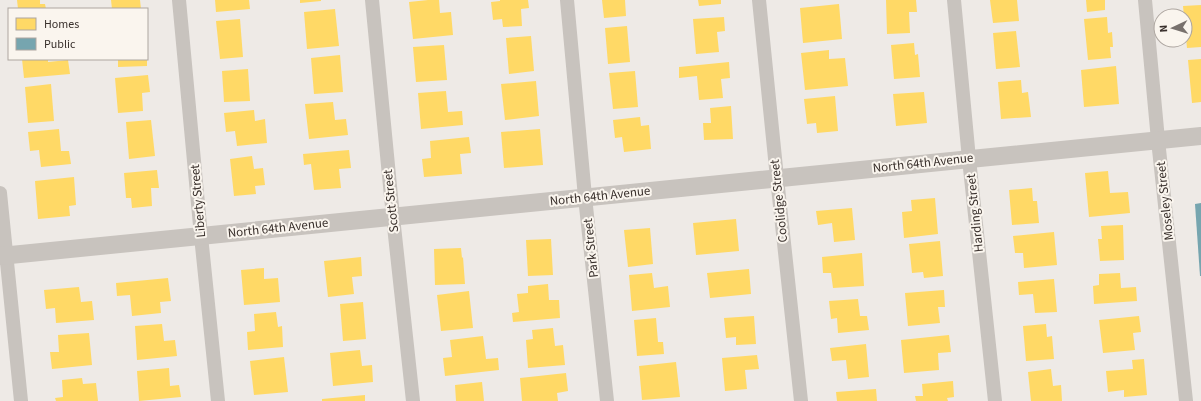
<svg xmlns="http://www.w3.org/2000/svg" width="1201" height="401" font-family="'Source Sans 3',sans-serif">
<style>
.homes{fill:#ffd966}
.public{fill:#76a5af}
.lines{fill:none;stroke-linecap:round;stroke-linejoin:round}
.minor{stroke:#c8c3be;stroke-width:14}
.tertiary{stroke:#c8c3be;stroke-width:18}
.labels{text-anchor:middle;dominant-baseline:central;stroke-width:4;stroke-linejoin:round;paint-order:stroke}
.street-label{font-size:13px;fill:#39302c;stroke:#faf5ee}
</style>
<rect width="100%" height="100%" fill="#eeeae6"/>
<g class="homes">
<polygon points="17,0 40,0 40,4 45,4 46,9 18,9"/>
<polygon points="111,0 140,0 141,9 112,9"/>
<polygon points="215,0 249,0 250,9 216,12"/>
<polygon points="300,0 321,0 321,1 300,3"/>
<polygon points="428,0 439,0 440,13 451,12 453,35 413,39 409,2"/>
<polygon points="500,0 528,0 529,8 521,9 522,26 503,27 502,19 493,20 491,2 500,1"/>
<polygon points="602,0 625,0 626,16 604,18"/>
<polygon points="698,0 721,0 721,4 699,6"/>
<polygon points="886,0 916,0 917,12 909,12 910,33 887,34"/>
<polygon points="990,0 1017,0 1019,21 993,23"/>
<polygon points="1086,0 1105,0 1105,10 1087,12"/>
<polygon points="839,4 842,39 803,43 800,8"/>
<polygon points="1201,5 1201,47 1187,48 1183,6"/>
<polygon points="335,9 339,46 307,49 304,12"/>
<polygon points="724,17 725,31 717,32 719,52 696,54 693,19"/>
<polygon points="1107,17 1108,33 1112,32 1113,47 1110,47 1111,58 1088,60 1084,19"/>
<polygon points="240,19 243,57 220,59 216,21"/>
<polygon points="627,26 630,62 608,64 605,28"/>
<polygon points="1016,31 1020,67 996,69 993,33"/>
<polygon points="531,36 534,71 509,74 506,38"/>
<polygon points="914,43 915,55 918,54 920,77 894,79 891,45"/>
<polygon points="444,45 447,80 416,82 413,47"/>
<polygon points="829,50 829,59 845,58 848,86 805,90 801,53"/>
<polygon points="340,55 343,92 314,94 311,58"/>
<polygon points="22,59 48,59 48,62 68,60 70,74 24,78"/>
<polygon points="118,59 147,59 147,66 118,67"/>
<polygon points="1201,59 1201,102 1192,103 1188,60"/>
<polygon points="729,62 730,78 721,79 723,98 699,100 697,76 679,78 679,67"/>
<polygon points="1116,66 1119,104 1084,107 1081,70"/>
<polygon points="248,69 250,101 224,102 222,71"/>
<polygon points="635,71 638,107 613,109 609,73"/>
<polygon points="148,75 150,92 142,93 143,111 118,113 115,78"/>
<polygon points="1021,80 1022,93 1028,92 1031,117 1001,119 998,82"/>
<polygon points="536,81 539,116 505,120 501,84"/>
<polygon points="51,84 54,121 28,123 25,87"/>
<polygon points="446,91 448,112 462,111 463,125 421,129 418,93"/>
<polygon points="924,92 927,123 896,126 893,94"/>
<polygon points="835,96 838,131 817,133 816,123 807,124 804,99"/>
<polygon points="333,102 335,120 346,119 348,135 309,139 305,104"/>
<polygon points="731,106 733,139 704,140 703,123 711,123 710,108"/>
<polygon points="254,110 255,121 265,119 267,143 237,146 235,131 226,132 224,113"/>
<polygon points="640,117 641,126 649,125 651,149 624,152 622,137 615,138 613,120"/>
<polygon points="151,120 155,156 129,159 126,122"/>
<polygon points="59,129 61,151 69,151 71,164 41,167 39,150 30,151 28,132"/>
<polygon points="540,129 543,165 504,168 501,132"/>
<polygon points="469,137 471,153 460,154 462,174 424,177 422,159 431,158 430,141"/>
<polygon points="349,150 351,168 339,169 341,188 314,190 311,164 304,165 303,154"/>
<polygon points="252,156 254,169 263,168 265,185 255,186 256,194 234,196 230,159"/>
<polygon points="157,170 159,188 151,188 152,206 132,208 131,198 126,198 124,173"/>
<polygon points="1108,171 1110,193 1128,192 1130,213 1089,217 1085,173"/>
<polygon points="74,177 76,205 69,206 70,216 38,219 35,181"/>
<polygon points="1032,188 1033,201 1037,201 1039,223 1012,225 1009,190"/>
<polygon points="935,198 938,234 904,238 902,212 912,211 911,200"/>
<polygon points="852,208 855,240 834,242 832,223 818,225 816,211"/>
<polygon points="736,219 739,251 696,255 693,223"/>
<polygon points="1123,225 1124,260 1100,261 1098,239 1102,239 1101,226"/>
<polygon points="650,228 653,264 628,267 624,230"/>
<polygon points="1054,232 1057,265 1024,268 1023,253 1015,253 1013,236"/>
<polygon points="551,239 553,275 528,276 526,240"/>
<polygon points="940,241 943,276 924,278 923,272 912,273 909,244"/>
<polygon points="461,248 462,258 463,257 465,284 435,285 434,249"/>
<polygon points="862,253 864,286 833,288 831,273 823,273 822,257"/>
<polygon points="361,257 362,276 352,277 354,294 328,297 324,261"/>
<polygon points="264,268 264,279 278,278 280,302 244,305 241,270"/>
<polygon points="749,269 751,294 710,298 707,273"/>
<polygon points="652,273 654,288 668,286 670,307 632,311 629,275"/>
<polygon points="1120,273 1121,288 1136,287 1137,301 1094,304 1093,286 1099,285 1099,274"/>
<polygon points="168,278 171,301 160,302 161,313 132,316 130,295 117,296 116,283"/>
<polygon points="1054,279 1057,312 1035,313 1033,294 1019,295 1018,282"/>
<polygon points="548,284 549,300 559,300 560,318 513,322 512,313 519,312 517,294 528,293 528,286"/>
<polygon points="79,287 81,302 92,301 94,320 56,323 55,308 46,309 44,290"/>
<polygon points="944,290 945,307 938,307 940,323 908,326 905,293"/>
<polygon points="469,291 473,328 441,331 437,295"/>
<polygon points="858,299 860,316 867,316 869,330 838,333 837,318 831,319 829,301"/>
<polygon points="363,302 366,339 343,341 340,304"/>
<polygon points="276,312 278,327 282,326 283,347 248,350 247,332 255,331 254,314"/>
<polygon points="754,316 756,344 736,345 736,337 726,338 724,318"/>
<polygon points="1139,316 1141,332 1133,333 1135,350 1103,353 1099,320"/>
<polygon points="656,318 658,342 663,342 664,354 637,356 634,320"/>
<polygon points="162,324 164,341 175,340 177,356 137,360 135,326"/>
<polygon points="1046,324 1047,337 1052,336 1054,359 1026,361 1023,326"/>
<polygon points="553,328 555,346 563,345 565,365 528,368 526,340 533,339 532,330"/>
<polygon points="89,333 92,365 52,369 50,352 59,352 58,335"/>
<polygon points="949,335 951,352 938,353 939,370 904,373 901,340"/>
<polygon points="483,336 486,359 498,358 499,370 445,376 443,358 452,357 450,340"/>
<polygon points="866,344 869,377 848,379 846,360 832,361 830,348"/>
<polygon points="360,350 362,366 372,365 373,382 333,386 330,353"/>
<polygon points="757,355 759,369 745,370 747,389 725,391 722,358"/>
<polygon points="284,357 288,392 254,395 250,361"/>
<polygon points="1144,359 1147,395 1124,397 1124,390 1108,392 1106,371 1133,369 1132,360"/>
<polygon points="676,362 680,397 642,400 639,366"/>
<polygon points="169,368 170,386 179,385 181,397 139,401 137,371"/>
<polygon points="1051,369 1053,386 1061,385 1062,401 1031,401 1028,372"/>
<polygon points="566,373 568,391 557,393 558,401 522,401 520,378"/>
<polygon points="82,378 83,384 96,383 98,401 56,401 55,398 63,397 62,380"/>
<polygon points="953,381 954,397 947,398 948,401 916,401 915,396 923,396 922,384"/>
<polygon points="482,382 484,401 456,401 455,385"/>
<polygon points="876,389 877,401 837,401 836,392"/>
<polygon points="365,395 365,401 322,401 322,399"/>
</g>
<polygon class="public" points="1201,203 1201,276 1200,276 1195,204"/>
<g class="lines">
<g class="minor">
<polyline points="179,0 201,236 218,401"/>
<polyline points="372,0 393,217 413,401"/>
<polyline points="567,0 585,197 607,401"/>
<polyline points="759,0 777,178 801,401"/>
<polyline points="954,0 969,159 995,401"/>
<polyline points="1145,0 1158,140 1186,401"/>
<polyline points="0,193 21,401"/>
</g>
<polyline class="tertiary" points="0,256 1201,136"/>
</g>
<g class="labels">
<g class="street-label">
<text transform="translate(923 163) rotate(-6)">North 64th Avenue</text>
<text transform="translate(600 196) rotate(-6)">North 64th Avenue</text>
<text transform="translate(198 201) rotate(-95)">Liberty Street</text>
<text transform="translate(391 201) rotate(-96)">Scott Street</text>
<text transform="translate(779 201) rotate(-96)">Coolidge Street</text>
<text transform="translate(1165 201) rotate(-96)">Moseley Street</text>
<text transform="translate(975 213) rotate(-96)">Harding Street</text>
<text transform="translate(278 228) rotate(-6)">North 64th Avenue</text>
<text transform="translate(591 248) rotate(-96)">Park Street</text>
</g>
</g>
<rect x="8" y="8" width="140" height="52" fill="#faf5ee" stroke="#ada6a0"/>
<rect x="16" y="18" width="20" height="12" fill="#ffd966" stroke="#ada6a0"/>
<text x="44" y="28" font-size="12" fill="#39302c">Homes</text>
<rect x="16" y="38" width="20" height="12" fill="#76a5af" stroke="#ada6a0"/>
<text x="44" y="48" font-size="12" fill="#39302c">Public</text>
<g transform="translate(1173 28) rotate(266)"><circle r="19" fill="#faf5ee" stroke="#ada6a0"/>
<path d="M0-3L7 15L0 10L-7 15Z" fill="#78716d"/>
<text y="-6" font-size="11" font-weight="bold" text-anchor="middle" fill="#39302c">N</text>
</g>
</svg>
